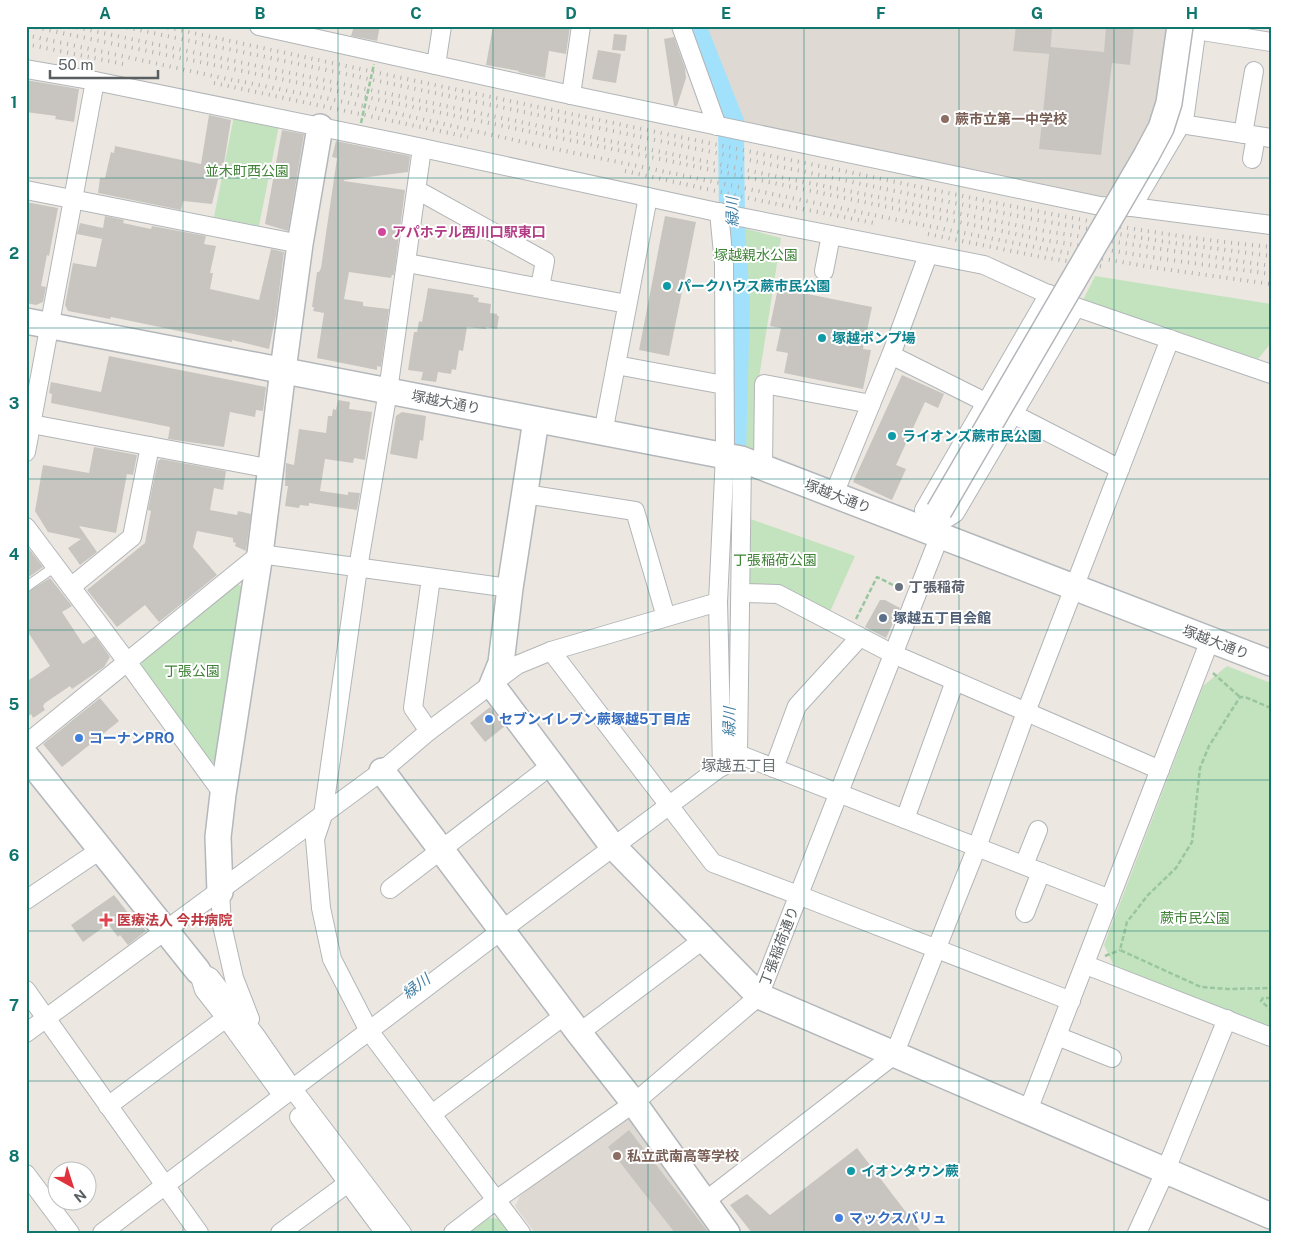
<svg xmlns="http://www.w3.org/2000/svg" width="1297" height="1259" font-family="'Public Sans','Noto Sans JP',sans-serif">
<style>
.education{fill:#ded9d2}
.green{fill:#c3e3be}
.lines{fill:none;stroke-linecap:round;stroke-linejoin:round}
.river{stroke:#a2e1fb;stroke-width:26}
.building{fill:#c8c5c0}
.lane-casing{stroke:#b2b5b8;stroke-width:11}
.street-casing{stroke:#b2b5b8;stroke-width:20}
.secondary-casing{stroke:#b3b7bb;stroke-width:28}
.path{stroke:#99c69f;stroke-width:2.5;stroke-dasharray:5 2.5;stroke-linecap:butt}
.lane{stroke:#fff;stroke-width:9}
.street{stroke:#fff;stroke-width:18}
.secondary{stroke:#fff;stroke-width:25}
.rail{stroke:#b0b1b1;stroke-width:4;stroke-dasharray:1 6;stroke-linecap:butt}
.secondary-bridge-casing{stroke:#b3b7bb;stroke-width:28;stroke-linecap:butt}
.path-bridge{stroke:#99c69f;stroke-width:2.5;stroke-dasharray:5 2.5;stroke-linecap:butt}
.secondary-bridge{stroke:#fff;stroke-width:25}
.grid{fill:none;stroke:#0f766e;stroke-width:1;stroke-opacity:0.55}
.education-dot{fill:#8d6e63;stroke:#fff;stroke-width:2}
.hotel-dot{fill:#d1479c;stroke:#fff;stroke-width:2}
.culture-dot{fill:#0f9aa8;stroke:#fff;stroke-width:2}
.worship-dot{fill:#6b7280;stroke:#fff;stroke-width:2}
.service-dot{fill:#5c6f8a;stroke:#fff;stroke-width:2}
.shop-dot{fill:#3f7fe0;stroke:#fff;stroke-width:2}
.health-dot{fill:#e0444e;stroke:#fff;stroke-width:2}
.labels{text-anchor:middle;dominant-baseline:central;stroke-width:4;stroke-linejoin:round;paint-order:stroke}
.education-label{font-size:14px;font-weight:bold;fill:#785e54;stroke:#fff;text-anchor:start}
.park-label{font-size:14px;fill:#3f8238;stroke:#fff}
.hotel-label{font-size:14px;font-weight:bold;fill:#b23c85;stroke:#fff;text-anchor:start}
.culture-label{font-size:14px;font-weight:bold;fill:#0d838f;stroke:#fff;text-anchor:start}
.street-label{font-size:14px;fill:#595e61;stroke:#fff}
.worship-label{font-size:14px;font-weight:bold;fill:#5b616d;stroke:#fff;text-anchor:start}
.service-label{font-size:14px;font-weight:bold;fill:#4e5e75;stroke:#fff;text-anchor:start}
.shop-label{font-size:14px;font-weight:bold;fill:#366cbe;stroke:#fff;text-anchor:start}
.health-label{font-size:14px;font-weight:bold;fill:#be3a42;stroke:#fff;text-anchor:start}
.water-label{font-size:15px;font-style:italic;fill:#3e7da2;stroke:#fff}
.neighbourhood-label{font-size:15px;fill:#6a7073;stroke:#fff}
.neatline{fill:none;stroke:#0f766e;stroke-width:2}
.grid-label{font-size:16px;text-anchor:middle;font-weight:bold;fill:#0f766e}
</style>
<rect width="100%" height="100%" fill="#ece8e1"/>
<g class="education">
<polygon points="700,26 1166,26 1157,102 1154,114 1143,139 1107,202 740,125"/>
<polygon points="623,1116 631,1116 719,1233 535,1233 515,1206 520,1196"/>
</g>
<g class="green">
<polygon points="234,116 279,125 259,226 214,217"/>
<polygon points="732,225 781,238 759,378 756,456 733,448 737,303"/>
<polygon points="1095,276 1271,304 1271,343 1258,359 1083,300"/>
<polygon points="745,517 855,556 829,614 746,590"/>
<polygon points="235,583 247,589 218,762 208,763 142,672 142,658"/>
<polygon points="1227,666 1271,683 1271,1029 1115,968 1104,945 1203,686"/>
<polygon points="489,1218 502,1219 513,1233 469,1233"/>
</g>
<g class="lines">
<g class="river">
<polyline points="693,26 731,122 732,225 737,303 733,455"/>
<polyline points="729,749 731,646"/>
</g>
</g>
<g class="building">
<polygon points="354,26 380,26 377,41 351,36"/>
<polygon points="493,26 570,26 566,54 549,51 545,78 518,72 519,71 486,65"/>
<polygon points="1016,26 1052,29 1050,54 1013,51"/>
<polygon points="1106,26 1134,26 1130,65 1112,63 1101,155 1039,149 1050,47 1104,52"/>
<polygon points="614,34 627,35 625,51 612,50"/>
<polygon points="674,37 685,68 686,78 677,106 674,106 664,39"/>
<polygon points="598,50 621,54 616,83 592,79"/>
<polygon points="26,80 79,89 74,122 55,119 56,116 26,112"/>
<polygon points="209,115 231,120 224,163 222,163 212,204 183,201 181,210 98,193 100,178 105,178 111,152 114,153 115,146 201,164"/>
<polygon points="282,130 304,134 288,231 265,224"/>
<polygon points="336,141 410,156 408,172 344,180 344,181 405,190 394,275 392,275 391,278 349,272 344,299 363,302 363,306 389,309 381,367 377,366 377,370 317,358 324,313 313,311 314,307 312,307 317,272 319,272 321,268 337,158 332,157"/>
<polygon points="26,202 58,208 49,256 47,255 41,286 46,287 43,302 36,305 26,303"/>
<polygon points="105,216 124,220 123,223 151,229 152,226 206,236 204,244 216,246 210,273 213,273 210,289 259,300 271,249 284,252 276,315 269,349 232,340 232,342 121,319 111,317 110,319 68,311 65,305 73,263 96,267 102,239 77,234 80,223 103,228"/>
<polygon points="665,216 696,222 669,356 639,350"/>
<polygon points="428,288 474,295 473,297 479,298 478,302 491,304 490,313 497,314 497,316 499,316 497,329 486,327 486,329 467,327 463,351 459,350 456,370 452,369 451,374 438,372 436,382 421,380 423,372 408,370 414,332 417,332 419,321 422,322"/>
<polygon points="778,288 872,307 863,349 871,350 863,389 784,373 788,353 776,351 781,328 770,326"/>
<polygon points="109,356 266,387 263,411 256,410 255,417 230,412 224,447 168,439 170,427 51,403 52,394 49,393 51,382 101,392"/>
<polygon points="902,375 944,394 938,408 925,402 896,465 906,469 892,500 853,482"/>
<polygon points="338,400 350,402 349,409 372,412 365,460 354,458 353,463 325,459 320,491 348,495 348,492 360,493 357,510 309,503 309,506 300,505 299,508 285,506 288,486 285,486 286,463 294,465 299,429 326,433 328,416 332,416 333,409 336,410"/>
<polygon points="402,412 426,416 423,441 420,440 417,459 390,454 396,416"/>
<polygon points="94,447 137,455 133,475 127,474 116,533 79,526 97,552 80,565 68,548 81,539 48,532 35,511 43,465 89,473"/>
<polygon points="161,459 226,471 223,490 214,488 210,510 237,515 238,511 251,514 246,551 235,546 236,543 233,542 233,538 197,531 193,547 217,575 159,622 145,605 117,627 87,590 145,543 151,511 148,510 151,494 158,461"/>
<polygon points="26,545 43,567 26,579"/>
<polygon points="50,578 72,606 62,612 83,644 95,636 110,657 104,667 72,689 70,686 45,703 43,706 45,710 33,718 31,714 26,718 26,682 50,666 26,629 26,593"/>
<polygon points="880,600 885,600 900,608 886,638 865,627"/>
<polygon points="100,698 119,721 62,767 43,744"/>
<polygon points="490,707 505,726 485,742 470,723"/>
<polygon points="114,895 129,914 131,912 146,931 128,945 120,935 118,937 108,924 83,942 71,925"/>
<polygon points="629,1130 709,1233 675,1233 608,1147"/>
<polygon points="857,1148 922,1233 752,1233 730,1205 747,1194 770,1215"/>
</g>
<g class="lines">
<defs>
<polyline id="lane" points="26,587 56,566"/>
<g id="street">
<polyline points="259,26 571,95 1100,206 1132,207 1271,225"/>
<polyline points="681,26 717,126"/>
<polyline points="1196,30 1271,42"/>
<polyline points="436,65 442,26"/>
<polyline points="26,69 95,81 404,144 740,217 984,265 1076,307 1271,374"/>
<polyline points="571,95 581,26"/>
<polyline points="1181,124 1271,138"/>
<polyline points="1243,134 1254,71"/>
<polyline points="422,148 388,391 358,568 323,815 315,839 321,908 332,959 369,1031 521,1233"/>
<polyline points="1252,159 1256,136"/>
<polyline points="26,190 300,244"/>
<polyline points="417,190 545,261 540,287"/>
<polyline points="1132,207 1181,124 1185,114 1197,26"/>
<polyline points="719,212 724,264 725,455 718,602 722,767"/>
<polyline points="407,263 627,304"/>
<polyline points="824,271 831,235"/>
<polyline points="1049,294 924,510 928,530 955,513 1076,307"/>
<polyline points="891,355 985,402"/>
<polyline points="616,365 724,385"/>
<polyline points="1013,414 1120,469"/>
<polyline points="26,423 272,469"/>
<polyline points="603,433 648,197"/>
<polyline points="26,452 95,81"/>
<polyline points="763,467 764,384 871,404"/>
<polyline points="525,494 635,511 666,617"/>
<polyline points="834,494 891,355 928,255"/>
<polyline points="26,527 128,663 223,794"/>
<polyline points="71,587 132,537 150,446"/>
<polyline points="742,593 778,594 893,654 1160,770"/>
<polyline points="551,651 713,863 798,895 1071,1001"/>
<polyline points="429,731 413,708 431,578"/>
<polyline points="26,744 260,554 510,588"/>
<polyline points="738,754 1110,899"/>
<polyline points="774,768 797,706 860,637"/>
<polyline points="905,819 955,681"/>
<polyline points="1024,865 1038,830"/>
<polyline points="390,889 553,764"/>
<polyline points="220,892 222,925 234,978 250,1019"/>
<polyline points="26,900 100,850"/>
<polyline points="1025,913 1041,872"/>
<polyline points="1086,965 1271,1037"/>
<polyline points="198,971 210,977 256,1036 292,1088 402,1233"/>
<polyline points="198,971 204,990 226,1018 280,1092"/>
<polyline points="26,990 199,1233"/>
<polyline points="26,1033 382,771 429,731 517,665 551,651 718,602"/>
<polyline points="579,1033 704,939"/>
<polyline points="1057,1036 1112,1058"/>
<polyline points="108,1106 226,1018"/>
<polyline points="1027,1113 1210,640"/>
<polyline points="432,1114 565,1015"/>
<polyline points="299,1117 385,1233"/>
<polyline points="26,1174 70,1233"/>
<polyline points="704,1202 894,1055 977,847 1026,712 1170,339"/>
<polyline points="102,1233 502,930 738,754 742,460"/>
<polyline points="280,1233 348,1183"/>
<polyline points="453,1233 496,1200 634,1103 759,996 940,535"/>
<polyline points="1137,1233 1165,1172 1227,1019"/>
</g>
<g id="secondary">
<polyline points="26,321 741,459 1271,663"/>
<polyline points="536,420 510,588 501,663 492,685 611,844 759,996 1271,1216"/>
<polyline points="26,756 198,971"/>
<polyline points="382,771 579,1033 634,1103 727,1233"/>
<polyline points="220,892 218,837 223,794 260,554 283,370 300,244 320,127"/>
</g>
</defs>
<use href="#lane" class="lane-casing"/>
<use href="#street" class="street-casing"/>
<use href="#secondary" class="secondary-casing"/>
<g class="path">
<polyline points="856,619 877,577 893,585"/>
<polyline points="1213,673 1240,697"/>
<polyline points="1271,708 1245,697 1240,697 1209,746 1200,768 1192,842 1176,868 1148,895 1127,922 1120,950 1201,987 1229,989 1271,988"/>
<polyline points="1105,956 1120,950"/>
<polyline points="1271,998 1263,998 1261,1001 1271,1010"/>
</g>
<use href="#lane" class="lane"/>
<use href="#street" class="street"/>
<use href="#secondary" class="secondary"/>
<g class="rail">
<polyline points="29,26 1044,240 1164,259 1271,274"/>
<polyline points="70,26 760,173 1045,231 1271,266"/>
<polyline points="120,26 890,190 1048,222 1166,242 1271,256"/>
<path d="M 161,26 C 383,74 606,122 829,168 C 975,198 1122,233 1271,247"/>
<polyline points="26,35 218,77 355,104 541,146 883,217 1045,249 1163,269 1271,284"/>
<polyline points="26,44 128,65"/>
<polyline points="214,83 468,137"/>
<polyline points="625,171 762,201 874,223"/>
<polyline points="928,234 1041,257 1105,267"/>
</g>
<defs>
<polyline id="secondary-bridge" points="939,511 1146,156 1161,128 1169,103 1180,26"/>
</defs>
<use href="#secondary-bridge" class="secondary-bridge-casing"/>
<polyline class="path-bridge" points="361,123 374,64"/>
<use href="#secondary-bridge" class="secondary-bridge"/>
</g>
<path class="grid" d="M 183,26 L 183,1233M 338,26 L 338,1233M 493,26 L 493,1233M 648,26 L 648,1233M 804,26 L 804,1233M 959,26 L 959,1233M 1114,26 L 1114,1233M 26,178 L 1271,178M 26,328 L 1271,328M 26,479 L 1271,479M 26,630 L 1271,630M 26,780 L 1271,780M 26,931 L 1271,931M 26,1081 L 1271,1081"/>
<g class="education-dot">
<circle cx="945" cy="119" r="5"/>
<circle cx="617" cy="1156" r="5"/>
</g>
<circle class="hotel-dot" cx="382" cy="232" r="5"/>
<g class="culture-dot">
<circle cx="667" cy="286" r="5"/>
<circle cx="822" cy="338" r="5"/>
<circle cx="892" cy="436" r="5"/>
<circle cx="851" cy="1171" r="5"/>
</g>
<circle class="worship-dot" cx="899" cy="587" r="5"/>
<circle class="service-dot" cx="883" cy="618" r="5"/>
<g class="shop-dot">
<circle cx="489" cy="719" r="5"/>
<circle cx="79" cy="738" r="5"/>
<circle cx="839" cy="1218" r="5"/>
</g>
<path class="health-dot" d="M103.5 912.5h5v5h5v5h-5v5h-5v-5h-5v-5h5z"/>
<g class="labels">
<g class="education-label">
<text x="955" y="119">蕨市立第一中学校</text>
<text x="627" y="1156">私立武南高等学校</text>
</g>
<g class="park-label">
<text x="247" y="171">並木町西公園</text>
<text x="756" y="255">塚越親水公園</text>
<text x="775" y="560">丁張稲荷公園</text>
<text x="192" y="671">丁張公園</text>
<text x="1195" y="918">蕨市民公園</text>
</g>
<g class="hotel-label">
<text x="392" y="232">アパホテル西川口駅東口</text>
</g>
<g class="culture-label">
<text x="677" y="286">パークハウス蕨市民公園</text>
<text x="832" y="338">塚越ポンプ場</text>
<text x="902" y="436">ライオンズ蕨市民公園</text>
<text x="861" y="1171">イオンタウン蕨</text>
</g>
<g class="street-label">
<text transform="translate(446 402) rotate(11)">塚越大通り</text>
<text transform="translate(838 496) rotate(21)">塚越大通り</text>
<text transform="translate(1216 642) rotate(21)">塚越大通り</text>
<text transform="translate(779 946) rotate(-69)">丁張稲荷通り</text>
</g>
<g class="worship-label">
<text x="909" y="587">丁張稲荷</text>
</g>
<g class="service-label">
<text x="893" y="618">塚越五丁目会館</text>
</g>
<g class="shop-label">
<text x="499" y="719">セブンイレブン蕨塚越5丁目店</text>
<text x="89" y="738">コーナンPRO</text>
<text x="849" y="1218">マックスバリュ</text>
</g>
<g class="health-label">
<text x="117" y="920">医療法人 今井病院</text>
</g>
<g class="water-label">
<text transform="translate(732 212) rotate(-91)">緑川</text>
<text transform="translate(729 722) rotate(-89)">緑川</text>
<text transform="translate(416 986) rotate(-37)">緑川</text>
</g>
<g class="neighbourhood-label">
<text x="739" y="765">塚越五丁目</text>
</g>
</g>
<rect width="1297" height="1259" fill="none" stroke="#ffffff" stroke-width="55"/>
<g transform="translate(72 1186) rotate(141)"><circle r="24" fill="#ffffff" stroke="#bdbfc0"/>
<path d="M0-4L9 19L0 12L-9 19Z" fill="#e0323d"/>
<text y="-8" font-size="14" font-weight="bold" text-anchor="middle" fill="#595e61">N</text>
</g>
<path d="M50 70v8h108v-8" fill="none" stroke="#595e61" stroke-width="2.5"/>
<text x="58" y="70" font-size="15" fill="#595e61" stroke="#ffffff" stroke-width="4" paint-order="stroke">50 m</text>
<rect x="28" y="28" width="1242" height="1204" class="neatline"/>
<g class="grid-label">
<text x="105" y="19">A</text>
<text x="260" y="19">B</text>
<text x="416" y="19">C</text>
<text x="571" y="19">D</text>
<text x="726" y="19">E</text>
<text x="881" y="19">F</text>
<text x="1037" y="19">G</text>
<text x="1192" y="19">H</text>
<text x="14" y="108">1</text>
<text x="14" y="259">2</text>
<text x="14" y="409">3</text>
<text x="14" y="560">4</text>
<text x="14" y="710">5</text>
<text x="14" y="861">6</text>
<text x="14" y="1011">7</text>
<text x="14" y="1162">8</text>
</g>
</svg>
